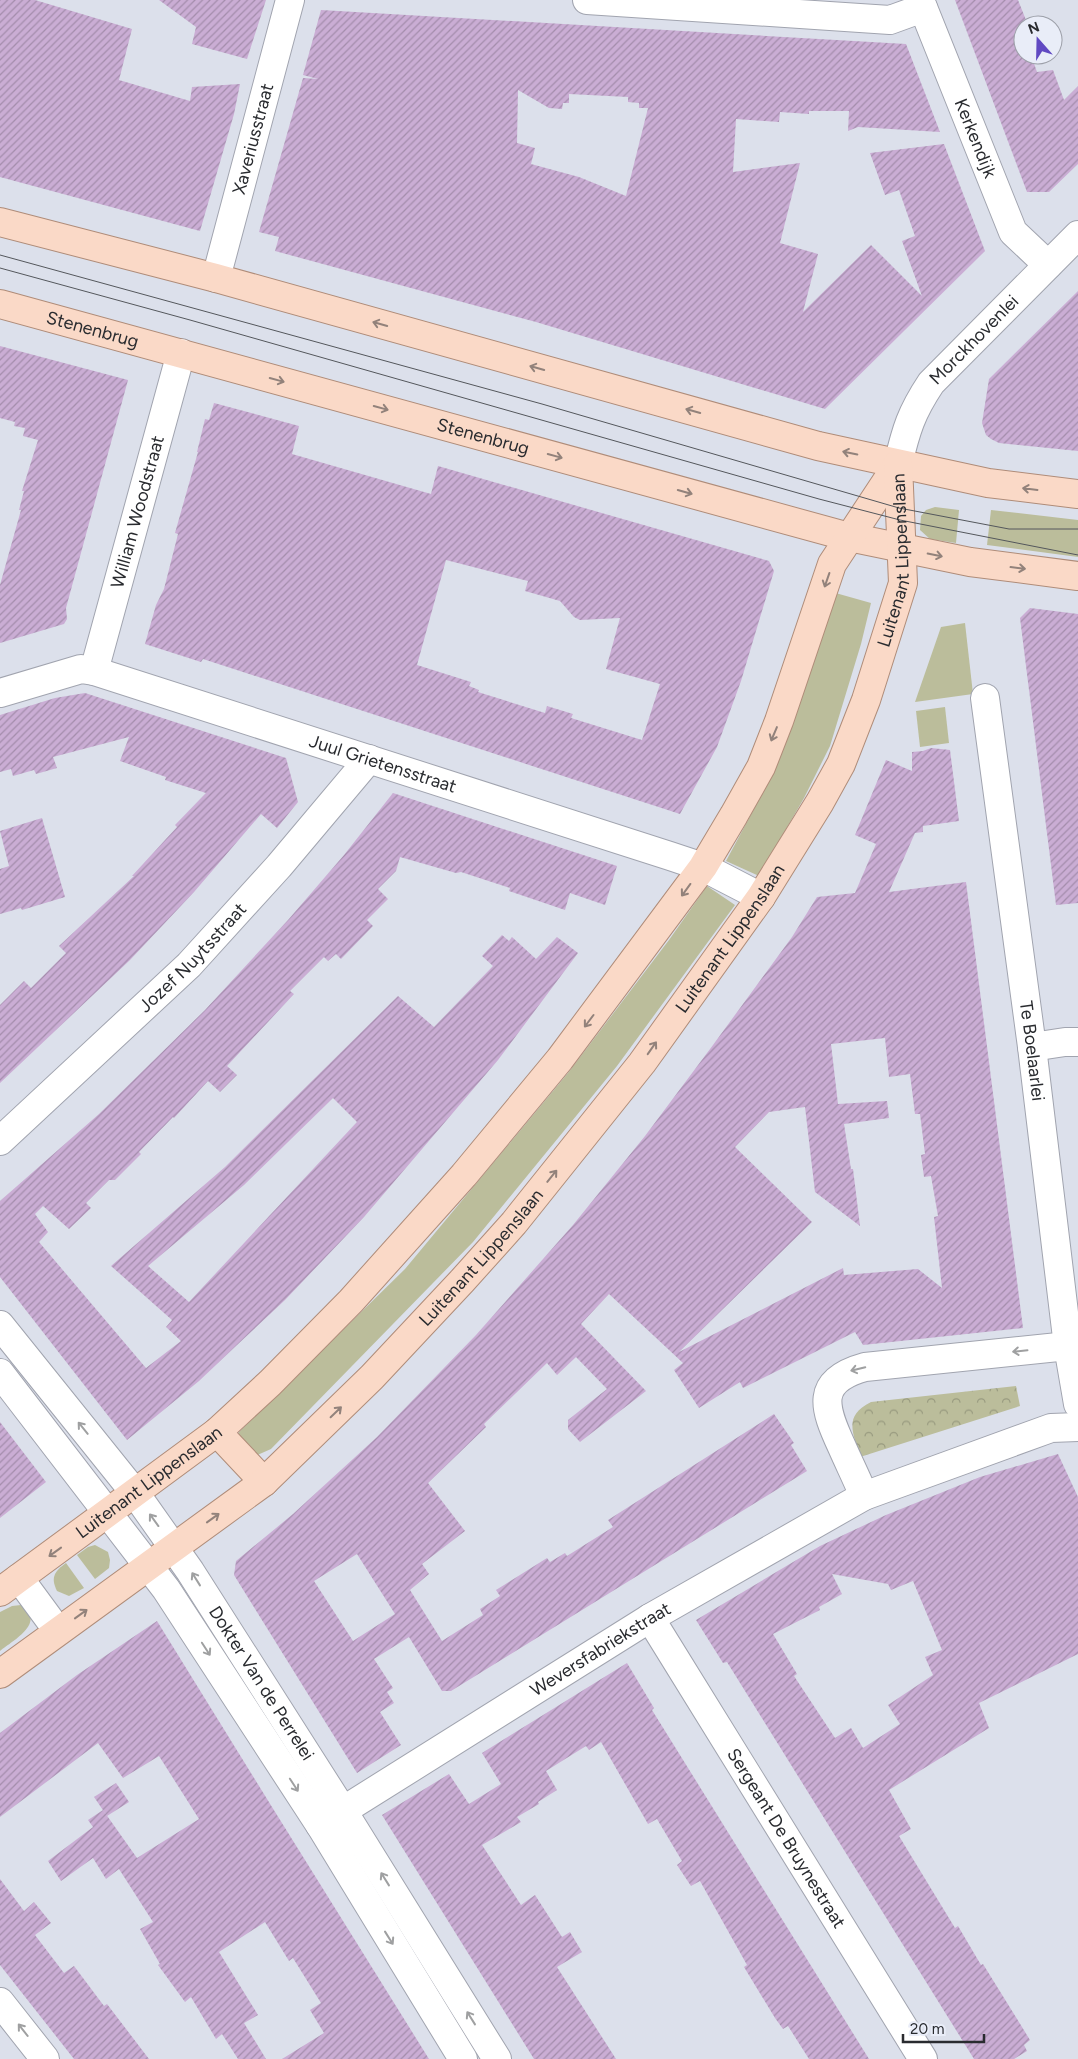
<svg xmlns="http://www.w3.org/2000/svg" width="1078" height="2059" font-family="Figtree,sans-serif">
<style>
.grass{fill:#bbbd9b}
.park{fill:url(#park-crowns)}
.building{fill:url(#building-hatch);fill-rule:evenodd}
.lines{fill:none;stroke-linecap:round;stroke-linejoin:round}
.minor-casing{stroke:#a1a4af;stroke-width:30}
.major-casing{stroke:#af8c79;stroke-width:30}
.minor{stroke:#fff;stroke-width:28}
.major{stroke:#fad9c7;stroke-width:28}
.tram{stroke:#54575c;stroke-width:1}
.oneway{stroke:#92827b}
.oneway2{stroke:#9fa0a1}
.labels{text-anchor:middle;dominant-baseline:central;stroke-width:5;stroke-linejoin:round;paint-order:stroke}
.street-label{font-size:18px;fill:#292b2f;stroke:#e9edf8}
</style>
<defs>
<pattern id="park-crowns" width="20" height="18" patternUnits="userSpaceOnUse" patternTransform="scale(1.25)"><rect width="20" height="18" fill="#bbbd9b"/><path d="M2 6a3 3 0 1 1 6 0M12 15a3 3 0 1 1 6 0" fill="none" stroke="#989a7f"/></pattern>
<pattern id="building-hatch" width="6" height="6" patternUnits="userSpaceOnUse" patternTransform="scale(1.25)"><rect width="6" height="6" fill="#caadd4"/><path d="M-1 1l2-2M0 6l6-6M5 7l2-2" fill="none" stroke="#a48dac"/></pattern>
</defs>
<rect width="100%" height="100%" fill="#dce0eb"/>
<g class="grass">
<polygon points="935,507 959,510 956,543 930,539 920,530 921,516 926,510"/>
<polygon points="991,510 1078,520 1078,557 987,545"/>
<polygon points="832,592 871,603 861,644 830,746 804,798 759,876 726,861 762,794 790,731"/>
<polygon points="965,623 973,694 915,702 941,627"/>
<polygon points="945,707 949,743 920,747 916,711"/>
<polygon points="707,886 735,905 617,1066 473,1242 271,1449 253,1457 239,1445 239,1432 405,1269 568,1073 669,940"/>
<polygon points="95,1545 108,1552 110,1560 109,1568 95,1579 77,1555 88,1547"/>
<path d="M 66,1563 L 84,1588 L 69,1596 L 57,1591 C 50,1577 55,1571 66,1563 Z"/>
<path d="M 21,1605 C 47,1622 14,1640 0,1651 L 0,1612 L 12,1606 Z"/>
</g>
<path class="park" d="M 1016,1386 L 1020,1406 L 860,1457 C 853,1432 843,1416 871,1402 Z"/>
<g class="building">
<polygon points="0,0 35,0 132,29 119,80 190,101 192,87 240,84 234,114 200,231 0,177"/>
<polygon points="159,0 266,0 247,59 192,44 196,27"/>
<polygon points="955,0 1018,0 1028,25 1020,25 1023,33 1023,55 1031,55 1037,72 1053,70 1064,100 1078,86 1078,164 1049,192 1027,192"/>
<path d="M 321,10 L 906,44 L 940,132 L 858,127 L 848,131 L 849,111 L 809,111 L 809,114 L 780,112 L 779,122 L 736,119 L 733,172 L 800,163 L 780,243 L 818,254 L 803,312 L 871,245 L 922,296 L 902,241 L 915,236 L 899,190 L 885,195 L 870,153 L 944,144 L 985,251 L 825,409 L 536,322 L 275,251 L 279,237 L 259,232 L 303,78 L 318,79 L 303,75 ZM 518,90 L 549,108 L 562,109 L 563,103 L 569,103 L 569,94 L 628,97 L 628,102 L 639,103 L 639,108 L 648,108 L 626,196 L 579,177 L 531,164 L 535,148 L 517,143 Z"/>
<polygon points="1078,291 1078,451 999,443 991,439 986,435 982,423 989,379"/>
<polygon points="0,346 128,380 66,608 67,619 64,624 0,643 0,585 21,510 19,510 24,491 22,491 38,440 23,436 25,428 14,426 15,422 0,418"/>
<path d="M 214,403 L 299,426 L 292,454 L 431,494 L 438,466 L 769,561 L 774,571 L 741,681 L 717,747 L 680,814 L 203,659 L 201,662 L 145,644 L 156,605 L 164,589 L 178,534 L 175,533 L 198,452 L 197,452 L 205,419 L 209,420 ZM 446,560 L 528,581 L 525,591 L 560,601 L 574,617 L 580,620 L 620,618 L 606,669 L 660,684 L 642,740 L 571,718 L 573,714 L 547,706 L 545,713 L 478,692 L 479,690 L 469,686 L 471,682 L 417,665 Z"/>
<polygon points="1030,608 1078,614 1078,903 1056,905 1020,618"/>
<polygon points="85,693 286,758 298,802 277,828 261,814 194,892 130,960 0,1083 0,1005 24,981 31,988 66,953 59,946 134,876 132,876 177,827 175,825 206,793 165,780 166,777 120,761 129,737 53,757 57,768 36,774 34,770 13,776 11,769 0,772 0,715 55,698"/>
<path d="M 931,748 L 950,750 L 959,821 L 923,826 L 923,832 L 915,833 L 889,892 L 966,882 L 1023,1328 L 863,1345 L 855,1332 L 743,1388 L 740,1382 L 699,1408 L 674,1370 L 683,1363 L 609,1294 L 581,1324 L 646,1391 L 580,1442 L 568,1429 L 568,1420 L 607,1389 L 576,1357 L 557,1375 L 547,1363 L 484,1424 L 486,1427 L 428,1483 L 465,1531 L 422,1564 L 429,1574 L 410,1590 L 442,1641 L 483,1615 L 480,1609 L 500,1596 L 496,1590 L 547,1558 L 550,1562 L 565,1553 L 567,1556 L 613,1527 L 608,1520 L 774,1414 L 794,1443 L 791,1445 L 807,1471 L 451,1691 L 442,1691 L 409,1637 L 374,1659 L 393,1688 L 387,1692 L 394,1703 L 380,1712 L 401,1745 L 357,1773 L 234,1575 L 236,1561 L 293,1514 L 377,1437 L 476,1335 L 573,1225 L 645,1136 L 713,1045 L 792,937 L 817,897 L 855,893 L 876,844 L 855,835 L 886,760 L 912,771 L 912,752 L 923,751 ZM 885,1038 L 889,1077 L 910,1074 L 915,1114 L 920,1114 L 925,1154 L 921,1155 L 924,1177 L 931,1176 L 938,1216 L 934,1217 L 942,1288 L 918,1269 L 844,1275 L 843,1268 L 679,1352 L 812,1222 L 735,1147 L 769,1112 L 805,1107 L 815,1192 L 860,1226 L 853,1169 L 851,1169 L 844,1124 L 889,1118 L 887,1101 L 838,1104 L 831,1044 ZM 357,1554 L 395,1614 L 353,1641 L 314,1581 Z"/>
<path d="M 393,793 L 617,866 L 605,905 L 570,893 L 565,910 L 509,891 L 510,888 L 461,872 L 456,873 L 400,857 L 396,871 L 378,889 L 388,899 L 367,920 L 373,926 L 341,959 L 336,954 L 328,961 L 324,957 L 290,991 L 294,994 L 227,1066 L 237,1075 L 220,1092 L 208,1081 L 174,1118 L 173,1117 L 139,1152 L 141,1154 L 115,1180 L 109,1180 L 86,1203 L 91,1208 L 69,1229 L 43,1206 L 35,1214 L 48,1232 L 39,1242 L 146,1368 L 181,1341 L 166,1327 L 172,1320 L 111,1266 L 225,1167 L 398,996 L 434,1027 L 493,966 L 482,956 L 502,935 L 509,941 L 512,937 L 536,959 L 557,937 L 578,953 L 498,1060 L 364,1217 L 285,1300 L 237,1345 L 199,1381 L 127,1440 L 0,1277 L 0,1201 L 99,1114 L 205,1010 L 288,920 L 344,855 ZM 333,1098 L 357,1122 L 189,1302 L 148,1266 L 244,1185 Z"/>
<polygon points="42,818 65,897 22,910 21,908 0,914 0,869 9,866 0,831"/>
<polygon points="0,1422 46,1482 0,1518"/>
<path d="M 1058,1454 L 1078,1497 L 1078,1654 L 979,1703 L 989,1728 L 889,1790 L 911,1829 L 899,1836 L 955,1928 L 958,1926 L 981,1965 L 983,1964 L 1030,2040 L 1024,2045 L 1027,2051 L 1014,2059 L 974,2059 L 727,1662 L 723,1663 L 696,1620 L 820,1546 L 886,1515 L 980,1477 ZM 832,1574 L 888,1584 L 891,1590 L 913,1581 L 942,1650 L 925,1657 L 933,1675 L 888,1705 L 900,1724 L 863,1748 L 851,1728 L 835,1738 L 794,1676 L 797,1674 L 773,1634 L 820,1610 L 819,1607 L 842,1594 Z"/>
<polygon points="157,1621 272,1807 429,2059 282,2059 324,2033 310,2010 321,2003 293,1958 289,1961 265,1922 219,1952 258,2015 244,2023 266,2059 238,2059 222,2034 216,2039 191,1997 185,2002 158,1965 160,1964 140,1929 153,1922 119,1869 106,1879 93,1858 61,1881 48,1861 93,1827 88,1820 103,1810 137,1858 199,1819 159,1756 123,1778 98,1743 0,1817 0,1733 77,1675"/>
<polygon points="627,1663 654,1708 652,1710 869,2059 809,2059 788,2026 783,2029 775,2018 744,1967 747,1965 700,1881 691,1886 677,1865 682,1861 657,1819 648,1824 601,1742 589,1750 586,1746 546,1771 557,1790 538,1802 539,1804 517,1817 521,1822 482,1845 521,1905 535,1895 562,1937 570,1932 582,1952 557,1967 616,2059 534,2059 382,1815 449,1774 469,1804 501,1784 482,1753"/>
<polygon points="116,1783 129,1802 107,1816 94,1797"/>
<polygon points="0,1879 24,1911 34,1902 51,1923 35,1935 64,1973 74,1966 104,2006 107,2004 149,2059 74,2059 0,1965"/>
</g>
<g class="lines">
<defs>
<g id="minor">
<polyline points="587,0 890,20 923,8"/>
<path id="s1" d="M 920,0 L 1013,232 L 1048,265"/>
<path id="s2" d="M 216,278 L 290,0"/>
<path id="s3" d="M 898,464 C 906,430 911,413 931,383 L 1078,235"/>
<path id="s4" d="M 94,671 L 181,353"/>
<path id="s5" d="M 0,693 L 81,669 L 94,671 L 670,856 L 703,867 L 761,897"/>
<path id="s6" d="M 985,698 L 1032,1047 L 1068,1346 L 1078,1404"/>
<polyline points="1032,1047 1065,1042 1078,1042"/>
<path id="s7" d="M 0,1141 L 189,965 L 279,866 L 369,759"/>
<path id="s8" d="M 0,1325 L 135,1493 L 190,1571 L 343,1811 L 497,2059"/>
<polyline points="0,1373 166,1589 320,1825 463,2059"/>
<path d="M 864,1496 C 857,1479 849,1463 842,1447 C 824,1408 814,1381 865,1367 L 1068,1346"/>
<polyline points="19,1578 58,1631"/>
<path id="s9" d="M 650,1618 L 923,2059"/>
<path id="s10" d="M 320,1825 L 650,1618 L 864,1496 L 1051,1428 L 1078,1427"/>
<polyline points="0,2002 45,2059"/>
</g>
<g id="major">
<polyline points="0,222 216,278 818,446 988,483 1078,494"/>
<path id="s11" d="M 0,304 L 849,537 L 970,562 L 1078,576"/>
<polyline points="217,1432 264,1482"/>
<path id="s12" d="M 0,1592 L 217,1432 L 270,1383 L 351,1301 L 464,1175 L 560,1059 L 703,867 L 734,815 L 761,767 L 779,721 L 832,564 L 898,464"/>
<path id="s13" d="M 0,1674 L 264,1482 L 372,1377 L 462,1281 L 514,1223 L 642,1063 L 761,897 L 820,802 L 841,764 L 866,700 L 903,583 L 898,464"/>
</g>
</defs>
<use href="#minor" class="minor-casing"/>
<use href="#major" class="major-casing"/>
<use href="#minor" class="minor"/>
<use href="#major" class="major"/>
<g class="tram">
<polyline points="0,255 542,404 899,508 1009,529 1078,529"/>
<polyline points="0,268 190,320 819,499 900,520 1078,555"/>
</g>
</g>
<defs><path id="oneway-shaft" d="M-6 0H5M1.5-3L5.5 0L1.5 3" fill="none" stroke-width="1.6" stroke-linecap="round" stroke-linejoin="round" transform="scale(1.25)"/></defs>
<g class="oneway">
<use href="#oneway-shaft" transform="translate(380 324) rotate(-164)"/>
<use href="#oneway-shaft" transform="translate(537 368) rotate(-164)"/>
<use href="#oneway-shaft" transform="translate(277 380) rotate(15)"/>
<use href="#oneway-shaft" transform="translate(381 408) rotate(15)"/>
<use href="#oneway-shaft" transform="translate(693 411) rotate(-164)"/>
<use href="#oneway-shaft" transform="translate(850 453) rotate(-168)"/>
<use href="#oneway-shaft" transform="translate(555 456) rotate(15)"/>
<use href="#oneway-shaft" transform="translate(1030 489) rotate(-173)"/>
<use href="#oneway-shaft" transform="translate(685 492) rotate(16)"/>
<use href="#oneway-shaft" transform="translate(935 555) rotate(11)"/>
<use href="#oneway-shaft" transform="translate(1018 568) rotate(7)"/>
<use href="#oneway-shaft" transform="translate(827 580) rotate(109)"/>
<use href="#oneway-shaft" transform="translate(774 734) rotate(113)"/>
<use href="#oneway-shaft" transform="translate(686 890) rotate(126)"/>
<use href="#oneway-shaft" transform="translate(589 1021) rotate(127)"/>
<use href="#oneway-shaft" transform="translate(652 1048) rotate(-55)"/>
<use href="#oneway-shaft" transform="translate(552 1176) rotate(-51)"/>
<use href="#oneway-shaft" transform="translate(336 1412) rotate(-44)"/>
<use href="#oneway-shaft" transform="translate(213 1518) rotate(-36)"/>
<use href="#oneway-shaft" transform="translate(55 1552) rotate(144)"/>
<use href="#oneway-shaft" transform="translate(81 1614) rotate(-36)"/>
</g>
<g class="oneway2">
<use href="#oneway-shaft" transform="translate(1020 1351) rotate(174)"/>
<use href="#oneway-shaft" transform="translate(858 1369) rotate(166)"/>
<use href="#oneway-shaft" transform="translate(83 1428) rotate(-129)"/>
<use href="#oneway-shaft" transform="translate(154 1520) rotate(-126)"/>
<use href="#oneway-shaft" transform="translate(196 1579) rotate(-122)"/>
<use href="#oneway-shaft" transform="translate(206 1649) rotate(57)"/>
<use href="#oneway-shaft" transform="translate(294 1785) rotate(57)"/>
<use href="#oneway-shaft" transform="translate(385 1879) rotate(-122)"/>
<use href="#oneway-shaft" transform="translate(389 1938) rotate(58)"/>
<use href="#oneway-shaft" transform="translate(471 2018) rotate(-122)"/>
<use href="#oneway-shaft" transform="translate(23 2030) rotate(-128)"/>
</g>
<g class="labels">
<g class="street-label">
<text stroke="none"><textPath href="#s1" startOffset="149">Kerkendijk</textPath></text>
<text stroke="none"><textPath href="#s2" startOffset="144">Xaveriusstraat</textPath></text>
<text stroke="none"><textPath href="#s11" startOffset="96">Stenenbrug</textPath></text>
<text stroke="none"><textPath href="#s3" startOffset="149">Morckhovenlei</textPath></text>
<text stroke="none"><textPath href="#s11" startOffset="501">Stenenbrug</textPath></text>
<text stroke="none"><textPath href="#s4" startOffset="165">William Woodstraat</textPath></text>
<text stroke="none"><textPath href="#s13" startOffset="1464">Luitenant Lippenslaan</textPath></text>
<text stroke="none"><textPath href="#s5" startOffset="401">Juul Grietensstraat</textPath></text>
<text stroke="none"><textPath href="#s13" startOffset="1044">Luitenant Lippenslaan</textPath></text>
<text stroke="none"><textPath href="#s7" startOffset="266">Jozef Nuytsstraat</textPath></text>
<text stroke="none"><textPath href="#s6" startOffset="356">Te Boelaarlei</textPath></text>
<text stroke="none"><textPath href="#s13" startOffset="639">Luitenant Lippenslaan</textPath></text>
<text stroke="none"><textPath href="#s12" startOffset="185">Luitenant Lippenslaan</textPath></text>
<text stroke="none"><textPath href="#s10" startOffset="331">Weversfabriekstraat</textPath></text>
<text stroke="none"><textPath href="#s8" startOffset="444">Dokter Van de Perrelei</textPath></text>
<text stroke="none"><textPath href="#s9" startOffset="259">Sergeant De Bruynestraat</textPath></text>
</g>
</g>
<g transform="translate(1038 40) rotate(340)"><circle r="24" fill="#e9edf8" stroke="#9c9fa8"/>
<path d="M0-4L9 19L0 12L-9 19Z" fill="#6049c2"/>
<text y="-8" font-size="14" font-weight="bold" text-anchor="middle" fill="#292b2f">N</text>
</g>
<path d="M903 2034v8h81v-8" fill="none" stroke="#292b2f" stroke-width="2.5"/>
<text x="910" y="2034" font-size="15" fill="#292b2f" stroke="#e9edf8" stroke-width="4" paint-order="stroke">20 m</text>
</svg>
